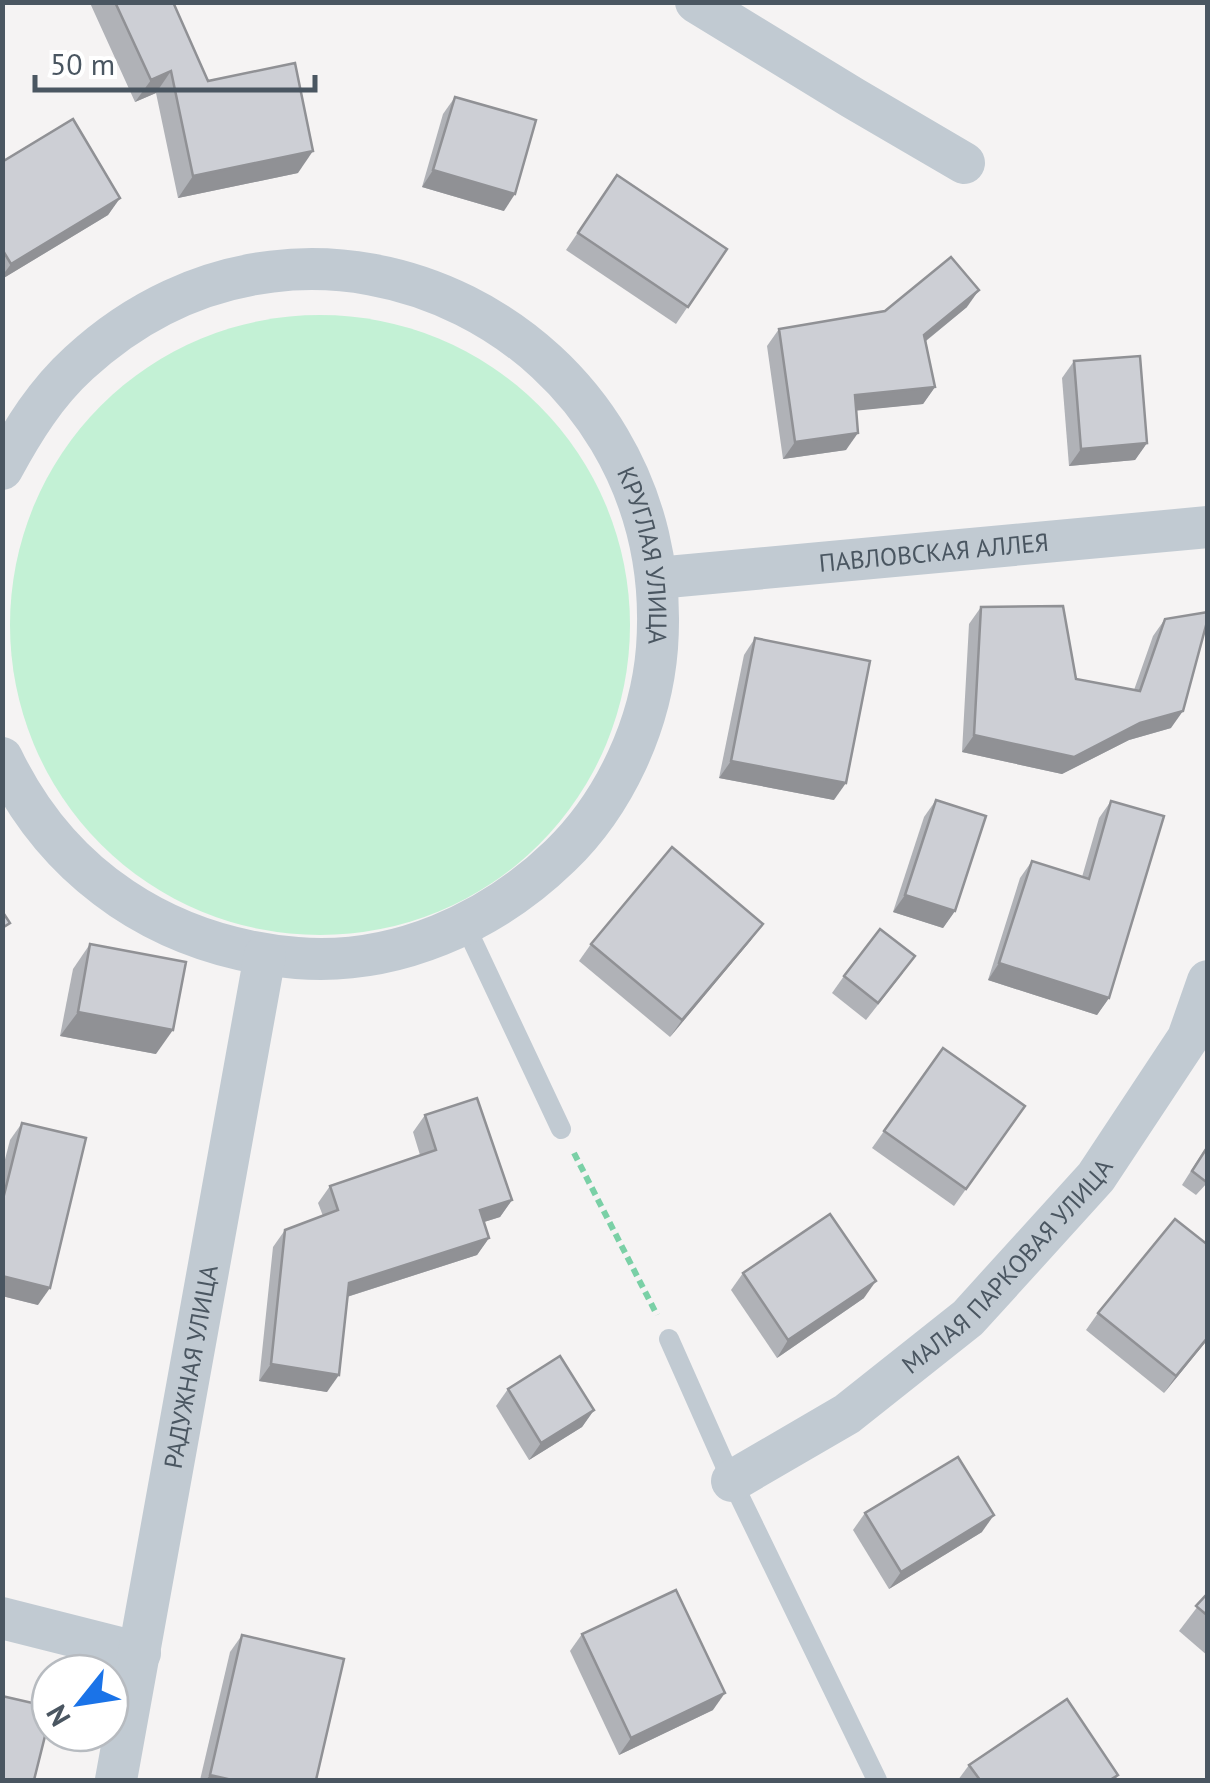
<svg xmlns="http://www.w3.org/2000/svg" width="1210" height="1783" font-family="'PT Sans',sans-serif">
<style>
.green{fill:#c3f1d5}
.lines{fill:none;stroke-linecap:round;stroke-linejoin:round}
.path{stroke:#7ad0a6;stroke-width:6;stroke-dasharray:8 5;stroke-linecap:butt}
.service{stroke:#c1cad2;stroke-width:20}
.minor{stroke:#c1cad2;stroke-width:42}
.wall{fill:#b0b2b7}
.shaded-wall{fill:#909195}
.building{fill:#cdcfd5;stroke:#909195;stroke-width:2.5}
.labels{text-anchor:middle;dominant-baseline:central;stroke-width:8;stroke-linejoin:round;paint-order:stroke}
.street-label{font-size:25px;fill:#4a5661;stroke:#fff}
</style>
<rect width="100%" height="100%" fill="#f5f3f3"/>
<circle class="green" cx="320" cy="625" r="310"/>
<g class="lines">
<polyline class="path" points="574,1153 657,1315"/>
<g class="service">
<polyline points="465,925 561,1129"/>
<polyline points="669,1339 732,1481 877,1780"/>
</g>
<g class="minor">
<polyline points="696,2 853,98 964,163"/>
<path id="s1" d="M 2,469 C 23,430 46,393 79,363 C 314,146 680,332 657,648 C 651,724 615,803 560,856 C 491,923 395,966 297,958 C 166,947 59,877 2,758"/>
<path id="s2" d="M 657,578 L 1208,527"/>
<path id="s3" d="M 732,1481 L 847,1414 L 968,1318 L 1096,1177 L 1188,1038 L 1208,981"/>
<polyline points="2,1618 140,1653"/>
<path id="s4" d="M 116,1780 L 265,955"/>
</g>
</g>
<g class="wall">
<polygon points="173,2 208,81 298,173 178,198 156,93 135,102 90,3"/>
<polygon points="455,97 504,211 422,187 443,114"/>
<polygon points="2,162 120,198 108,215 2,279"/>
<polygon points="617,175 727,249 676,324 566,250"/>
<polygon points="967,307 926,341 935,387 923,404 856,410 846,450 783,459 767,346 779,329 885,311"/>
<polygon points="1074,361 1147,443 1135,460 1069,466 1062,378"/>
<polygon points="981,607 1076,679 1134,690 1153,636 1165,619 1171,728 1129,740 1062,774 962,752 969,624"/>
<polygon points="755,638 834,800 719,778 744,655"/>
<polygon points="936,800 955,911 943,928 893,912 924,817"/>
<polygon points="1111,801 1109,998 1097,1015 988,980 1020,878 1032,861 1082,877 1099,818"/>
<polygon points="751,940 670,1037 579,961 591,944"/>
<polygon points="90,944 156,1054 60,1036 73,969"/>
<polygon points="903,973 866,1020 832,993 844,976"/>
<polygon points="943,1048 1025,1106 954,1206 872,1148"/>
<polygon points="425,1115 512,1200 500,1217 484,1222 489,1238 477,1255 347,1297 327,1392 259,1381 273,1247 285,1230 323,1216 318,1203 330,1186 420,1155 413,1132"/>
<polygon points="22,1123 38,1305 2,1296 2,1171 10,1140"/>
<polygon points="1208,1144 1208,1182 1196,1195 1182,1185"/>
<polygon points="1208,1245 1208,1339 1164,1393 1086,1330 1098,1313"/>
<polygon points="743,1273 864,1298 777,1358 731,1290"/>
<polygon points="508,1389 594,1410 582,1427 529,1460 496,1406"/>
<polygon points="865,1513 982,1532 889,1589 853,1530"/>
<polygon points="1208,1593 1208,1656 1179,1631"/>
<polygon points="582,1634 713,1710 619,1755 570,1651"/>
<polygon points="242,1635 316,1780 200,1780 230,1652"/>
<polygon points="969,1765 1118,1775 1115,1780 958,1780"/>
</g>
<g class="shaded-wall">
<polygon points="171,71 156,93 135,102 151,80"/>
<polygon points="313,151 298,173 178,198 193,176"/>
<polygon points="433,170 515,194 504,211 422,187"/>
<polygon points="120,198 108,215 2,279 2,276 11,264"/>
<polygon points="979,290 967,307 912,352 924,335"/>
<polygon points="935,387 923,404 843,412 855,395"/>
<polygon points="858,433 846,450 783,459 795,442"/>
<polygon points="1147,443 1135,460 1069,466 1081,449"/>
<polygon points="1183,711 1171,728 1129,740 1062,774 962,752 974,735 1140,723"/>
<polygon points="731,761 846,783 834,800 719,778"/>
<polygon points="905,895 955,911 943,928 893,912"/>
<polygon points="763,924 751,940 670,1037 682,1020"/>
<polygon points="999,963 1109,998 1097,1015 988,980"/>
<polygon points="78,1012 173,1030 156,1054 60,1036"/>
<polygon points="512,1200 500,1217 468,1227 480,1210"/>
<polygon points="489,1238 477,1255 337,1300 349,1283"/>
<polygon points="2,1276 50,1288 38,1305 2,1296"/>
<polygon points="876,1281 864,1298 777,1358 788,1340"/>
<polygon points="1208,1337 1208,1339 1164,1393 1176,1376"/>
<polygon points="271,1364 339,1375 327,1392 259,1381"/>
<polygon points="594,1410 582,1427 529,1460 541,1443"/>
<polygon points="994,1515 982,1532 889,1589 901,1572"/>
<polygon points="725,1693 713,1710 619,1755 631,1738"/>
<polygon points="210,1775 232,1780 206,1780"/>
</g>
<g class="building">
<polygon points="115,2 173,2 208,81 295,63 313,151 193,176 171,71 151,80"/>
<polygon points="455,97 536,120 515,194 433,170"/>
<polygon points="73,119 120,198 11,264 2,249 2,162"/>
<polygon points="617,175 727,249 688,307 578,233"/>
<polygon points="951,257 979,290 924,335 935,387 855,395 858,433 795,442 779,329 885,311"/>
<polygon points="1140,356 1147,443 1081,449 1074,361"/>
<polygon points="1063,606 1076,679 1140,691 1165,619 1208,612 1208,618 1183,711 1140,723 1074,757 974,735 981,607"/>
<polygon points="755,638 870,661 846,783 731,761"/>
<polygon points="936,800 986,816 955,911 905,895"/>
<polygon points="1111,801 1164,816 1109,998 999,963 1032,861 1089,879"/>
<polygon points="672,847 763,924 682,1020 591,944"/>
<polygon points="2,911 10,923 2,928"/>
<polygon points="880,929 915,956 878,1003 844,976"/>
<polygon points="90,944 186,962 173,1030 78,1012"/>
<polygon points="943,1048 1025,1106 966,1189 884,1131"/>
<polygon points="477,1098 512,1200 480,1210 489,1238 349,1283 339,1375 271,1364 285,1230 338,1210 330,1186 436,1150 425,1115"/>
<polygon points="22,1123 86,1138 50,1288 2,1276 2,1203"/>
<polygon points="1208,1146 1208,1179 1205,1181 1192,1171"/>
<polygon points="830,1214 876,1281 788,1340 743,1273"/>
<polygon points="1175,1219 1208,1245 1208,1337 1176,1376 1098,1313"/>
<polygon points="560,1356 594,1410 541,1443 508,1389"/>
<polygon points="958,1457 994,1515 901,1572 865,1513"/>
<polygon points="676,1590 725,1693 631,1738 582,1634"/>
<polygon points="1208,1593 1208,1616 1196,1606"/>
<polygon points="242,1635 344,1659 316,1780 232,1780 210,1775"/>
<polygon points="2,1696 50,1707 50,1716 34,1780 2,1780"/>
<polygon points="1067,1699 1118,1775 1110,1780 980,1780 969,1765"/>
</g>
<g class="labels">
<g class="street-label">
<text stroke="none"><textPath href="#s2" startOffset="278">ПАВЛОВСКАЯ АЛЛЕЯ</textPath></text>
<text stroke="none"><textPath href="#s1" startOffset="870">КРУГЛАЯ УЛИЦА</textPath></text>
<text stroke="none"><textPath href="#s3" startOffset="352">МАЛАЯ ПАРКОВАЯ УЛИЦА</textPath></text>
<text stroke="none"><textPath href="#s4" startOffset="420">РАДУЖНАЯ УЛИЦА</textPath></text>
</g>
</g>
<rect width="1210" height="1783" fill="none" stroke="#4a5661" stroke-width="10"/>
<g transform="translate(80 1703) rotate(240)"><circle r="48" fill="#ffffff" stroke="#b7bbc0" stroke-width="2.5"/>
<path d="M0-8L18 38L0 25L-18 38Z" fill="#1a73e8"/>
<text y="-15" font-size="28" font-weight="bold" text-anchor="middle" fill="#4a5661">N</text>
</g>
<path d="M35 75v15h280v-15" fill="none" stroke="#4a5661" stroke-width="5"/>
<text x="50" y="75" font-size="30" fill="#4a5661" stroke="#ffffff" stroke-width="8" paint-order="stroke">50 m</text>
</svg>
